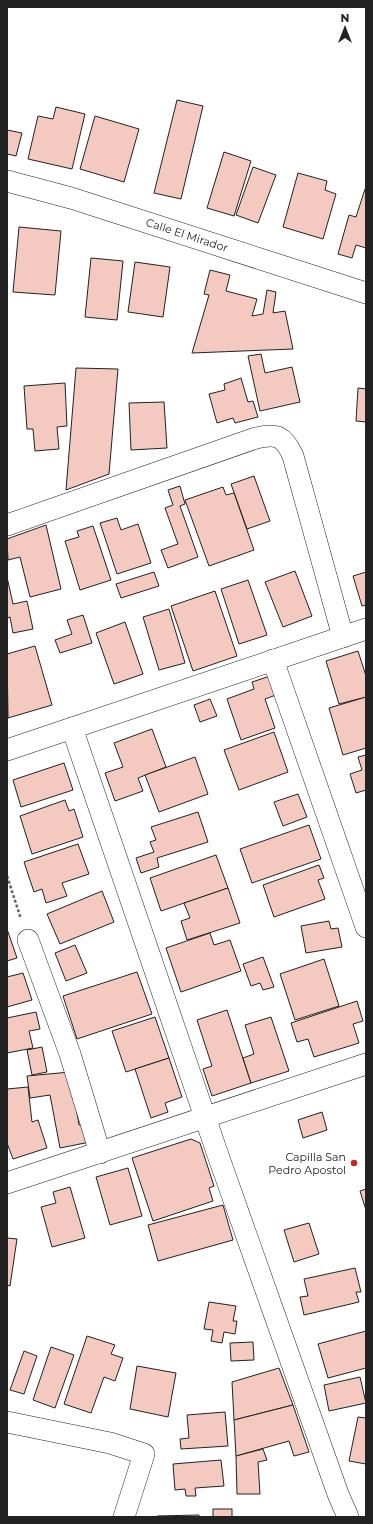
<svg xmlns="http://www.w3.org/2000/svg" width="373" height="1524" font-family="Montserrat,sans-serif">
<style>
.building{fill:#f3c9c0;stroke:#222}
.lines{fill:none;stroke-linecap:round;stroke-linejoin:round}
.minor-casing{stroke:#222;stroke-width:22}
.path{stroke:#646464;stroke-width:2.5;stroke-dasharray:3 2;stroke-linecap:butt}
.minor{stroke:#fff;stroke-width:21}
.poi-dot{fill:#c62828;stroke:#fff;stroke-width:1.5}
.labels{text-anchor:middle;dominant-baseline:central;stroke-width:3;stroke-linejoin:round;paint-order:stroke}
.street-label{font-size:11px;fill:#222;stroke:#fff}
.poi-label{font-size:11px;fill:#222;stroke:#fff;text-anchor:end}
</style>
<rect width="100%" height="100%" fill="#fff"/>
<g class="building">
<polygon points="177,100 203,106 181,199 154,193"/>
<polygon points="56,107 85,114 72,169 28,159 38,116 53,119"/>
<polygon points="95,116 139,129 124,182 80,169"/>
<polygon points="7,130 22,133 16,156 7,154"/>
<polygon points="224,152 251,161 234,216 207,208"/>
<polygon points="253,167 276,175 258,223 236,215"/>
<polygon points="298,173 327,181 325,190 336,194 323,239 283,227"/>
<polygon points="365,189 366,190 366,248 356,245 352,258 338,254 349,215 356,217"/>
<polygon points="19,227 61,231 55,295 13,292"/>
<polygon points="91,258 123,261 117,320 85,317"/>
<polygon points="135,262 170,267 163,317 128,312"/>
<polygon points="210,270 230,275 226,291 257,299 252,316 263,314 267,290 276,292 273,313 285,311 293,349 192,353 209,295 204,294"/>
<polygon points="261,354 265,373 292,367 300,402 260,411 248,356"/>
<polygon points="76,368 118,369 109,474 66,490"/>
<polygon points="241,378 248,402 253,401 258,417 235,423 233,418 217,423 209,394 225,390 224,384"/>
<polygon points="65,383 67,426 57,427 59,449 35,451 33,429 27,429 24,386"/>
<polygon points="358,388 366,389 366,422 356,421"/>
<polygon points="164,402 167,448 131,450 129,403"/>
<polygon points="254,476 270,521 247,529 231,484"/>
<polygon points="180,486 185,504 180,506 198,557 168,568 161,550 178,544 165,508 173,505 168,490"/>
<polygon points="223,487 226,495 234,493 254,550 209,566 185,500"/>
<polygon points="117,518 121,530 138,524 151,563 117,574 100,523"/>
<polygon points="46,525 61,589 30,597 20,557 8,560 7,539"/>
<polygon points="93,526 111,580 80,590 65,541 79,537 77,531"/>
<polygon points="295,571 312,616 283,627 265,582"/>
<polygon points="154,572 159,586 121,598 116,584"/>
<polygon points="366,572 366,605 362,606 353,576"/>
<polygon points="7,577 13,604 27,601 33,629 13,633 10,617 7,618"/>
<polygon points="248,580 267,635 239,644 221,589"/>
<polygon points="215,591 237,656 193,671 171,606"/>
<polygon points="169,609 185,663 159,670 143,617"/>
<polygon points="83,615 92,643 60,653 55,640 72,634 67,620"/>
<polygon points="125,622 143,674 114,684 96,633"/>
<polygon points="35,646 52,705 8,718 7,654"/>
<polygon points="358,651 366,676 366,697 339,704 326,661"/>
<polygon points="270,676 276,695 265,699 275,728 241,740 227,699 254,689 252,682"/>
<polygon points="366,697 366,748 343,755 329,708"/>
<polygon points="210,699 217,716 200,722 194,705"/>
<polygon points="152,729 166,767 138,778 143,791 115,801 105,773 123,767 114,743"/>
<polygon points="274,732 288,772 239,790 224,750"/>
<polygon points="366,755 366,790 356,793 350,774 362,770 358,757"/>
<polygon points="195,757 208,794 159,812 145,775"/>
<polygon points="64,763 73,790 21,807 13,780"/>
<polygon points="298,794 307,817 283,826 274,802"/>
<polygon points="65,800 69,811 74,809 83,837 32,854 20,816"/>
<polygon points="198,812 208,842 157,858 159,867 141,873 136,858 154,852 150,842 156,840 151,827"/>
<polygon points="309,825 321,859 252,883 240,849"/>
<polygon points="78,844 89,874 62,883 67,896 46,903 42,889 34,892 24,862"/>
<polygon points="216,855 228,888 161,911 150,878"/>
<polygon points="319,865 324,878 318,880 325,899 274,917 263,885"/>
<polygon points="228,888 240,923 187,940 181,921 190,918 184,903"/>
<polygon points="102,891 114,922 60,944 47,914"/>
<polygon points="329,921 331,929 338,928 342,947 306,953 301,926"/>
<polygon points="7,929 17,958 7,961"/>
<polygon points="210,933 214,945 230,940 241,971 181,992 166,948"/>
<polygon points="75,945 87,973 66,981 55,953"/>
<polygon points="263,957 274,987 263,990 260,983 251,986 243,964"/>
<polygon points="324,959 339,1006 295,1020 280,974"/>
<polygon points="137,972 152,1014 77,1039 63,996"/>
<polygon points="23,973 32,1000 7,1007 7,977"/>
<polygon points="357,1001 363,1021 353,1024 359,1043 314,1057 308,1039 297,1042 291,1023"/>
<polygon points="227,1010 251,1083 212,1096 203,1069 212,1066 197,1020"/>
<polygon points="36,1012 40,1029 29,1031 33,1048 7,1053 7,1018"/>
<polygon points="155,1017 169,1058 126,1072 112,1031"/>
<polygon points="271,1017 289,1071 251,1083 243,1058 254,1054 245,1025"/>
<polygon points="42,1047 47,1072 32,1075 27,1050"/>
<polygon points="169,1058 182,1097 165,1103 168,1112 151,1118 135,1069"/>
<polygon points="70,1072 79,1125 85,1124 90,1142 60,1148 50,1095 30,1098 27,1076"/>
<polygon points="28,1087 32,1122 38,1120 47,1148 13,1159 7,1143 7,1089"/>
<polygon points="322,1112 327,1130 303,1138 298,1120"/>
<polygon points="191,1139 200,1143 214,1186 209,1188 213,1201 153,1221 132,1158"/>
<polygon points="128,1168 142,1216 110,1225 96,1177"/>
<polygon points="70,1187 85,1238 52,1247 41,1207 56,1203 53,1192"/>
<polygon points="366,1189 366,1210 360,1191"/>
<polygon points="223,1205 233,1240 158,1261 148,1225"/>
<polygon points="309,1223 319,1254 294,1262 284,1230"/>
<polygon points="7,1238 17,1239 10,1286 7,1285"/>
<polygon points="355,1268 361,1292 356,1292 359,1302 304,1315 300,1297 308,1296 304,1279"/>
<polygon points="209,1302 236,1306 233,1321 237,1321 235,1334 224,1332 222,1343 211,1341 213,1330 204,1329"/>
<polygon points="366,1331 366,1368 328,1378 318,1344"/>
<polygon points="87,1336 115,1345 111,1354 123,1358 115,1381 104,1377 91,1413 64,1404"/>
<polygon points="253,1342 254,1360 231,1361 230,1343"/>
<polygon points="51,1347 74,1355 55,1408 33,1400"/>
<polygon points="24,1351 37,1356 24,1394 10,1390"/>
<polygon points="137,1366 176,1373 168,1417 130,1409"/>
<polygon points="279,1368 293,1405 234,1420 232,1382"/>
<polygon points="360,1377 366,1403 329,1411 324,1385"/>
<polygon points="293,1405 309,1452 294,1456 289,1441 236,1456 234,1420"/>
<polygon points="225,1412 228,1446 181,1449 180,1439 189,1438 187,1415"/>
<polygon points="358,1417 366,1418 366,1464 349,1461"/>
<polygon points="263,1449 267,1460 258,1462 260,1494 237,1494 236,1456"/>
<polygon points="221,1460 224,1486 195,1488 196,1496 186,1496 185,1489 175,1490 173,1464"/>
<rect x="213" y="1509" width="19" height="8"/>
<polygon points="199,1515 199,1517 157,1517 157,1516"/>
</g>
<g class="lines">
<defs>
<g id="minor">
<polyline points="7,181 71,198 366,293"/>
<path d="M 7,525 L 256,438 C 277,433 284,436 293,456 L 343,637"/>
<polyline points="273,660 366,927"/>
<polyline points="72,728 219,1158 338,1494 348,1517"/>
<polyline points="7,750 366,629"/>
<polyline points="28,940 70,1054 100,1153"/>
<polyline points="7,1183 366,1064"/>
<polyline points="7,1422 110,1443 144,1454 124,1517"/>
</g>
</defs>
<use href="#minor" class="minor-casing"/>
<polyline class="path" points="7,876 21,919"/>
<use href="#minor" class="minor"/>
</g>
<circle class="poi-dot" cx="354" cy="1163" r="4"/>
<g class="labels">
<g class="street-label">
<text transform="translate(187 235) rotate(18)">Calle El Mirador</text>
</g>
<g class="poi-label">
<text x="346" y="1157">Capilla San<tspan x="346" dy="13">Pedro Apostol</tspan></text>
</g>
</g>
<rect width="373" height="1524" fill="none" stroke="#222222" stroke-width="16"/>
<g transform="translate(345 28)" stroke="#ffffff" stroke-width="3" paint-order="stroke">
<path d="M0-3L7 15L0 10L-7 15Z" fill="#222222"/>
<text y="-6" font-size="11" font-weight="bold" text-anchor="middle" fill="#222222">N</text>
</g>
</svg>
